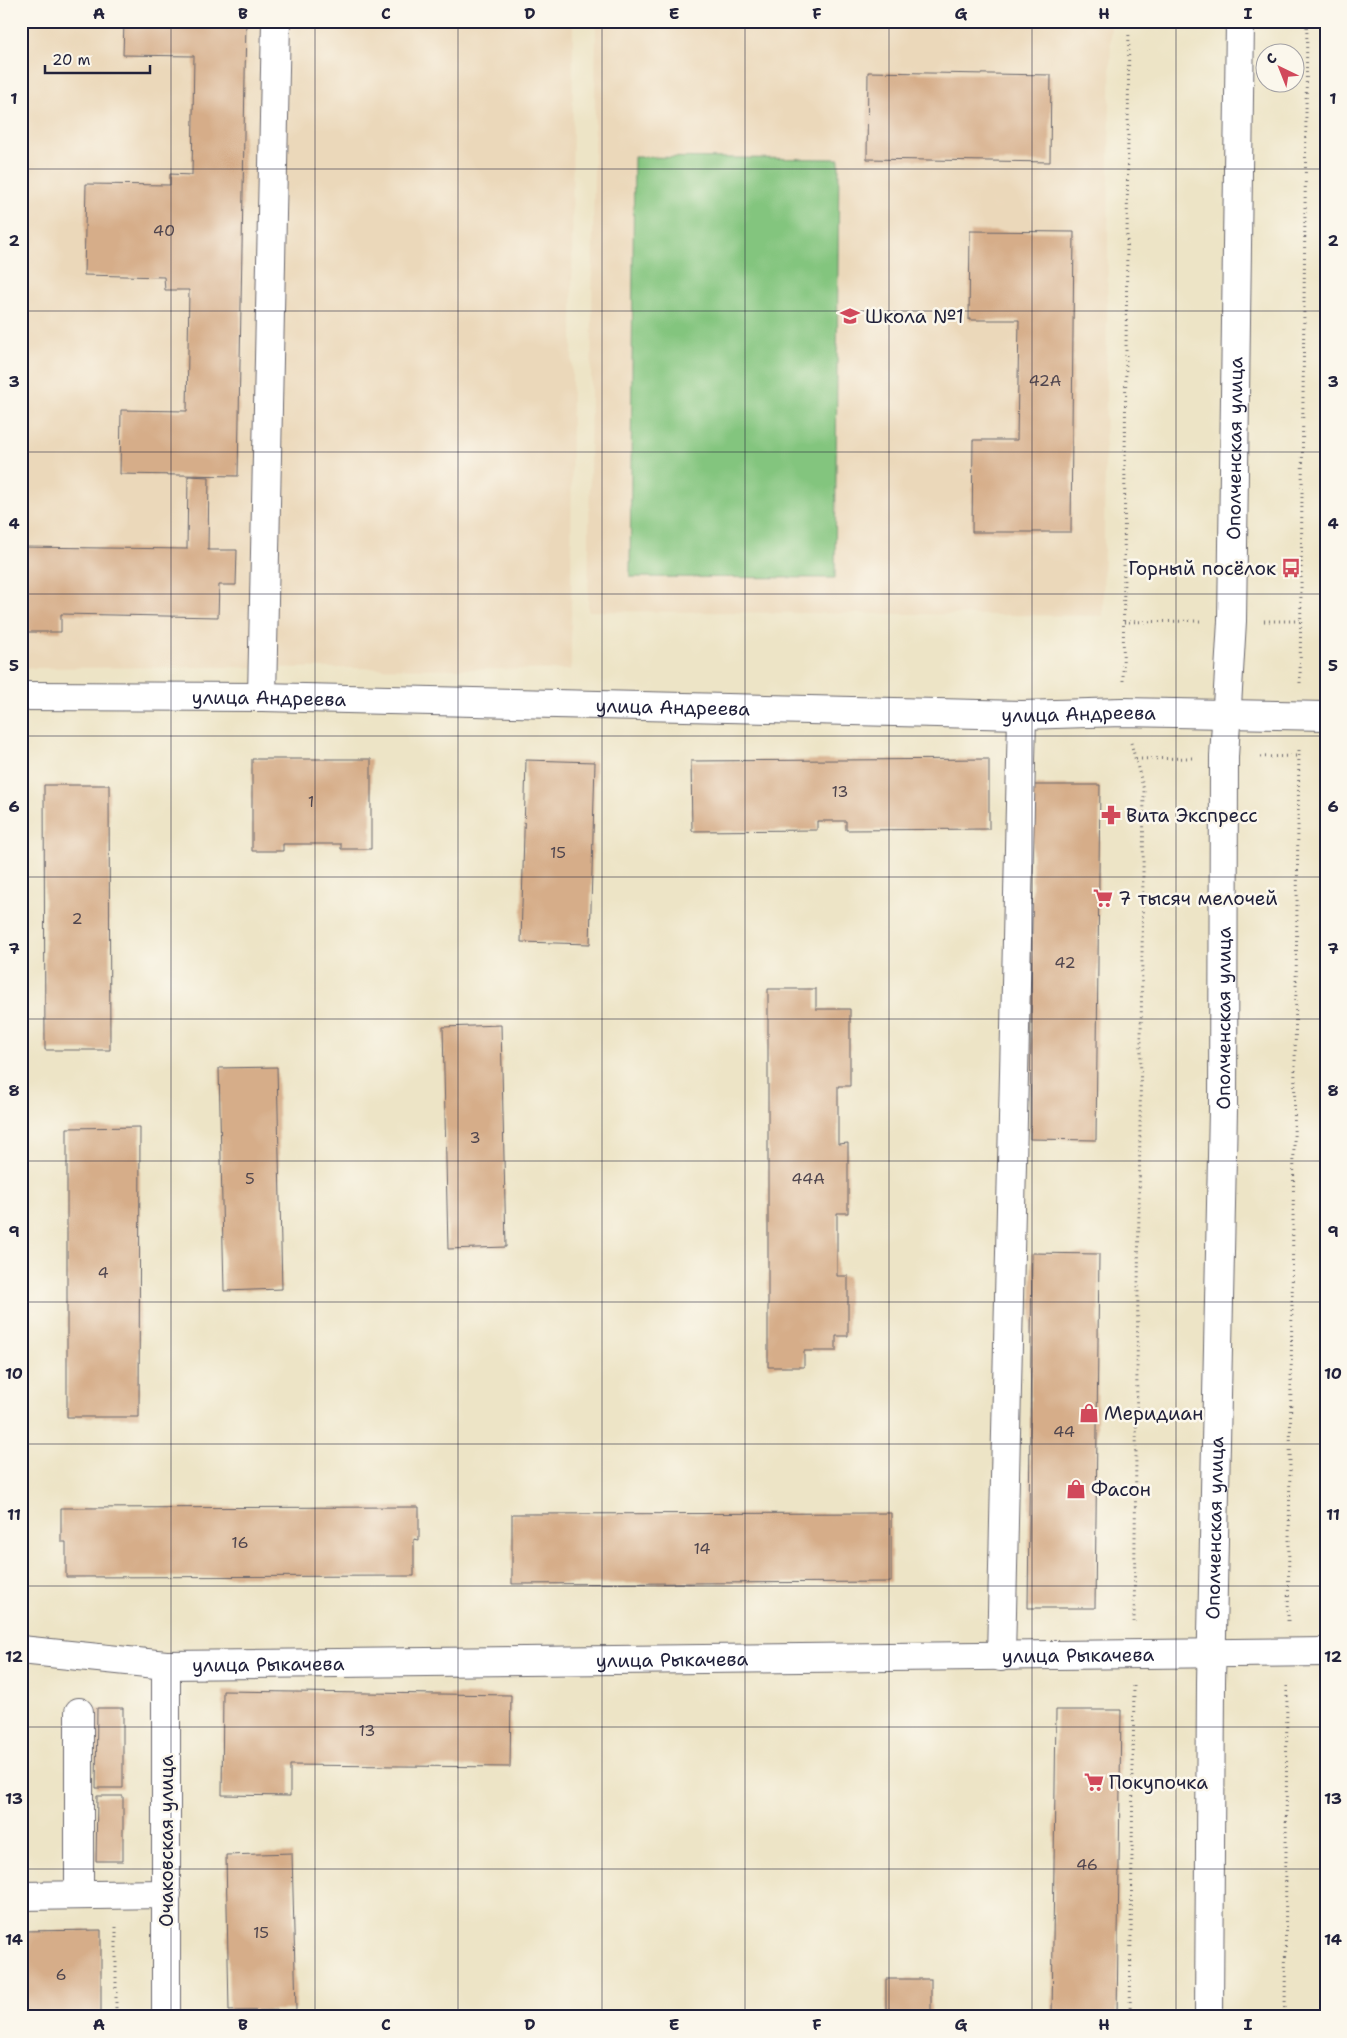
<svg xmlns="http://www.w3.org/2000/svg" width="1347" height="2038" font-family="'Shantell Sans',sans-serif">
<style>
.built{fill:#ebd8ba}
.green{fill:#83c57e;stroke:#52745c}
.building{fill:#d6ad89}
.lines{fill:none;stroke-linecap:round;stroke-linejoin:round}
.minor-casing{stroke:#69666c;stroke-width:30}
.highway-casing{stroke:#69666c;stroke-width:30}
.path{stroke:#69666c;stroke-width:3;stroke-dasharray:1 4;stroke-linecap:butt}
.minor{stroke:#fff;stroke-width:28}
.highway{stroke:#fff;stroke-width:28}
.grid{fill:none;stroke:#22223b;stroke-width:1;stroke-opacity:0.55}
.labels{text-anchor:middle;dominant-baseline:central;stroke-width:5;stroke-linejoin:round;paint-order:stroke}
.number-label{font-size:16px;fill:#4f454e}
.poi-label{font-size:19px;fill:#22223b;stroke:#fbf7ec;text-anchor:start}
.street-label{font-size:19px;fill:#22223b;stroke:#fbf7ec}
.neatline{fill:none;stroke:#22223b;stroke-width:2}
.grid-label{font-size:16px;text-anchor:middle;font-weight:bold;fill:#22223b}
</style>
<rect width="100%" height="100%" fill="#fbf7ec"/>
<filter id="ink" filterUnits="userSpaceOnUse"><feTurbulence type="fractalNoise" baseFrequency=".02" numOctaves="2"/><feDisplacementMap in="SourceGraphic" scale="10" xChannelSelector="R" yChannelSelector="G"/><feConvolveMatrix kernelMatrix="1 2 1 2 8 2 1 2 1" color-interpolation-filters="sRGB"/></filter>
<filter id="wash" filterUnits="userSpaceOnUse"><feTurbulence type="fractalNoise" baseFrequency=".0096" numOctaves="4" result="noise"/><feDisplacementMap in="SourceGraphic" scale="20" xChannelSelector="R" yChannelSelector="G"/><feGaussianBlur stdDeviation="1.12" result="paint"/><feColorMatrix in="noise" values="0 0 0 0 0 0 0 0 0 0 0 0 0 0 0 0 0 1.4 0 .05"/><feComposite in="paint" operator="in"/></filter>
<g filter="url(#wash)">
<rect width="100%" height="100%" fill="#ede4c6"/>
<g class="built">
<polygon points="21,21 573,21 571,670 218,667 21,668"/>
<polygon points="596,21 1111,21 1103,616 588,611"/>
</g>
<polygon class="green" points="634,157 839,159 835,578 630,577"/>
<g id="blocks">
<g class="building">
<polygon points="124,21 246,21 238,476 120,474 121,410 187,411 189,290 165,290 164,277 84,275 86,184 170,185 170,174 192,175 194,56 123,55"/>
<polygon points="868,72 1051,75 1050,162 867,159"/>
<polygon points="970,231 1074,232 1071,532 972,532 973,440 1017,440 1019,320 969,320"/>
<polygon points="188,476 209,477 208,550 237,550 236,585 219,585 218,617 61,614 61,632 23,632 21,547 187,549"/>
<polygon points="252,759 371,759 371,849 341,849 341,844 283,844 283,851 252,851"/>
<polygon points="989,759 989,829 846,830 846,821 817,821 817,830 692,831 691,761"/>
<polygon points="526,760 595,762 590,944 521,942"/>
<polygon points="44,785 109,785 110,1050 45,1050"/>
<polygon points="1033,785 1100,785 1096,1140 1030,1139"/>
<polygon points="768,989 816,989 816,1009 850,1009 850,1086 838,1086 838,1144 848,1143 848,1213 837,1213 837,1276 848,1276 848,1336 836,1336 836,1351 804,1351 804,1367 768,1367"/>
<polygon points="501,1025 506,1247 448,1249 443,1027"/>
<polygon points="277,1067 282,1289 224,1291 219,1068"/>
<polygon points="140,1127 139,1417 67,1417 67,1128"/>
<polygon points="1032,1253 1099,1254 1095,1608 1028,1608"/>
<polygon points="419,1507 419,1540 414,1539 414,1576 66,1577 66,1542 61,1542 61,1508"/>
<polygon points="891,1513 891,1582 512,1584 512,1514"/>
<polygon points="223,1691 511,1695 510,1767 290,1765 290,1796 222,1795"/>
<polygon points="97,1708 123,1708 123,1788 96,1788"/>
<polygon points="1056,1710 1121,1710 1117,2017 1052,2017"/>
<polygon points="97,1796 123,1796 123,1861 96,1861"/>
<polygon points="292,1853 296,2010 229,2011 226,1855"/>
<polygon points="101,1930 101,2017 21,2017 21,1931"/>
<rect x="886" y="1979" width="45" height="38"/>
</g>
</g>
</g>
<g filter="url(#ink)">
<use href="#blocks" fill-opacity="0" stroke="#69666c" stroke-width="1"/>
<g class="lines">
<defs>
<g id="minor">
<path id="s1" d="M 21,696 L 262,697 L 1022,715 L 1122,712 L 1326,716"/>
<polyline points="262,697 276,21"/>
<path id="s2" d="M 21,1650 L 166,1665 L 1326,1652"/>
<polyline points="1001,1657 1022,715"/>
<polyline points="79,1895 79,1712"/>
<polyline points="21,1896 167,1894"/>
<polyline points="166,2017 166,1665"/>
</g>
<g id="highway">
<path id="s3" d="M 1209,2017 L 1211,1682 L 1223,1109 L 1224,757 L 1232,621 L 1240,21"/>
</g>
</defs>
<use href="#minor" class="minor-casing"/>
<use href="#highway" class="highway-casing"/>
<g class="path">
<polyline points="1264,621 1301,621"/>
<polyline points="1124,622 1200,621"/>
<polyline points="1123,681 1129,21"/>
<polyline points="1300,683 1307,21"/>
<polyline points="1131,743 1144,790 1134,1622"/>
<polyline points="1255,757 1299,756"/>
<polyline points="1136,759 1193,758"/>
<polyline points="1288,1621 1299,747"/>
<polyline points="116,1927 116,2017"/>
<polyline points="1130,2017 1134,1686"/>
<polyline points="1285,2017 1287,1684"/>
</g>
<use href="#minor" class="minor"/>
<use href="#highway" class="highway"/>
</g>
</g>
<path class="grid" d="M 171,21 L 171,2017M 315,21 L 315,2017M 458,21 L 458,2017M 602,21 L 602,2017M 745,21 L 745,2017M 889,21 L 889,2017M 1032,21 L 1032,2017M 1176,21 L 1176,2017M 21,169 L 1326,169M 21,311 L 1326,311M 21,452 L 1326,452M 21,594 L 1326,594M 21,736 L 1326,736M 21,877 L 1326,877M 21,1019 L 1326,1019M 21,1161 L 1326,1161M 21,1302 L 1326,1302M 21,1444 L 1326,1444M 21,1586 L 1326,1586M 21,1727 L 1326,1727M 21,1869 L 1326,1869"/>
<defs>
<symbol id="school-bare" viewBox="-9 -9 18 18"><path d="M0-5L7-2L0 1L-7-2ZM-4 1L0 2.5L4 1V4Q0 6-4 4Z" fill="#d1495b" stroke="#fbf7ec" stroke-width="2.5" paint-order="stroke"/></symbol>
<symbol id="bus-bare" viewBox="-9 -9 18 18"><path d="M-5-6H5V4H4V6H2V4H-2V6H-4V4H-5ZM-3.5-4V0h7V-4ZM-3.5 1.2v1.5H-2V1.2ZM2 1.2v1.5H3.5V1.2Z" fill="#d1495b" stroke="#fbf7ec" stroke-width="2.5" paint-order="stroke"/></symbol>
<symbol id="pharmacy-bare" viewBox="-9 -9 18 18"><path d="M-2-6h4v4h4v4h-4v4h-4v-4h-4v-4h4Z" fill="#d1495b" stroke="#fbf7ec" stroke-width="2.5" paint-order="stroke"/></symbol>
<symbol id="supermarket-bare" viewBox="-9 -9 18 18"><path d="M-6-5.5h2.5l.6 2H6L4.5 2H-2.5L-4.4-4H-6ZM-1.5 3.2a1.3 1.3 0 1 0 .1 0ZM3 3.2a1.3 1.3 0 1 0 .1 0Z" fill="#d1495b" stroke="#fbf7ec" stroke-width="2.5" paint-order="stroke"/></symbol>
<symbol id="shop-bare" viewBox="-9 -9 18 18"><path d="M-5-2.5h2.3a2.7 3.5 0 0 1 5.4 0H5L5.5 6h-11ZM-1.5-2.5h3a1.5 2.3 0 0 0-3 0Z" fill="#d1495b" stroke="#fbf7ec" stroke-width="2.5" paint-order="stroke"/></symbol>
</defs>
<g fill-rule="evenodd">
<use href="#school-bare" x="836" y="302" width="28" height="28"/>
<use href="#bus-bare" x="1277" y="554" width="28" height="28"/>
<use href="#pharmacy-bare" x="1097" y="801" width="28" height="28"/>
<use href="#supermarket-bare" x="1089" y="884" width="28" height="28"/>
<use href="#shop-bare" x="1075" y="1399" width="28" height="28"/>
<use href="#shop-bare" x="1062" y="1475" width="28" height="28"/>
<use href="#supermarket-bare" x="1080" y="1768" width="28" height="28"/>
</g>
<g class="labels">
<g class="number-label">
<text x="164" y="230">40</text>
<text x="1045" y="380">42А</text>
<text x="840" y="791">13</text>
<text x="311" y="801">1</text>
<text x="558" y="852">15</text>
<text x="77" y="918">2</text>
<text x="1065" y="962">42</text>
<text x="475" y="1137">3</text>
<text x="250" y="1178">5</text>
<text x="808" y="1178">44А</text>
<text x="103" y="1272">4</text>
<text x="1064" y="1431">44</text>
<text x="240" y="1542">16</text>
<text x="702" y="1548">14</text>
<text x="367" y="1730">13</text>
<text x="1087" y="1864">46</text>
<text x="261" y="1932">15</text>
<text x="61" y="1974">6</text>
</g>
<g class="poi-label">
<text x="865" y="316">Школа №1</text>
<text x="1276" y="568" text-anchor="end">Горный посёлок</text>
<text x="1126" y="815">Вита Экспресс</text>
<text x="1118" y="898">7 тысяч мелочей</text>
<text x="1104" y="1413">Меридиан</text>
<text x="1091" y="1489">Фасон</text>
<text x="1109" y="1782">Покупочка</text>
</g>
<g class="street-label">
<text stroke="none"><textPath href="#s3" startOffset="1569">Ополченская улица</textPath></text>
<text stroke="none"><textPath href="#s1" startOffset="248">улица Андреева</textPath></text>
<text stroke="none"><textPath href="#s1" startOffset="652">улица Андреева</textPath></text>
<text stroke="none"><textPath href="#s1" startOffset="1058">улица Андреева</textPath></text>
<text stroke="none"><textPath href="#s3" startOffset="999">Ополченская улица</textPath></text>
<text stroke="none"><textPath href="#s3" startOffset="489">Ополченская улица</textPath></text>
<text stroke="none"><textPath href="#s2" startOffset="1058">улица Рыкачева</textPath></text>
<text stroke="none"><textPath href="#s2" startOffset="652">улица Рыкачева</textPath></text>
<text stroke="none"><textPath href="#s2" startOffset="248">улица Рыкачева</textPath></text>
<text transform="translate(166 1841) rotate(-90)">Очаковская улица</text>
</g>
</g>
<rect width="1347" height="2038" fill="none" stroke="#fbf7ec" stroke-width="55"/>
<g transform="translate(1280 68) rotate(317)"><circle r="24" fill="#fbf7ec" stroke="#a4a2a5"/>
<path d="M0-4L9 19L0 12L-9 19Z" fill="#d1495b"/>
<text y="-8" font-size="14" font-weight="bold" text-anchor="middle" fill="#22223b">С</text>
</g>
<path d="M45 65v8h105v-8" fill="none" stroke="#22223b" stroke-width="2.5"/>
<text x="52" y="65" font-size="15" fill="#22223b" stroke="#fbf7ec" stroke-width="4" paint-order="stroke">20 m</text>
<rect x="28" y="28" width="1292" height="1982" class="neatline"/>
<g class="grid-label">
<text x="99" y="19">A</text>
<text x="243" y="19">B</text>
<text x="386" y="19">C</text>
<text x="530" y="19">D</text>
<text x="674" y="19">E</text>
<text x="817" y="19">F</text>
<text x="961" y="19">G</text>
<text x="1104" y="19">H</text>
<text x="1248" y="19">I</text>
<text x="14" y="104">1</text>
<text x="1333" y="104">1</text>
<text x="14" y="246">2</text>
<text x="1333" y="246">2</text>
<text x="14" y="387">3</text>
<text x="1333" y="387">3</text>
<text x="14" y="529">4</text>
<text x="1333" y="529">4</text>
<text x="14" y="671">5</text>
<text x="1333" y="671">5</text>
<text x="14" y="812">6</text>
<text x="1333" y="812">6</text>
<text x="14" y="954">7</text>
<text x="1333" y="954">7</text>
<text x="14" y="1096">8</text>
<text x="1333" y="1096">8</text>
<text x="14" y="1237">9</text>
<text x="1333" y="1237">9</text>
<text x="14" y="1379">10</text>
<text x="1333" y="1379">10</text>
<text x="14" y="1520">11</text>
<text x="1333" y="1520">11</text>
<text x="14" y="1662">12</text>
<text x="1333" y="1662">12</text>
<text x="14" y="1804">13</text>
<text x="1333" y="1804">13</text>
<text x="14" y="1945">14</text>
<text x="1333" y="1945">14</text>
<text x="99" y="2030">A</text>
<text x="243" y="2030">B</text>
<text x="386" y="2030">C</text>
<text x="530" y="2030">D</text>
<text x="674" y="2030">E</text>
<text x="817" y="2030">F</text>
<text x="961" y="2030">G</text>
<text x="1104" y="2030">H</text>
<text x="1248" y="2030">I</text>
</g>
</svg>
